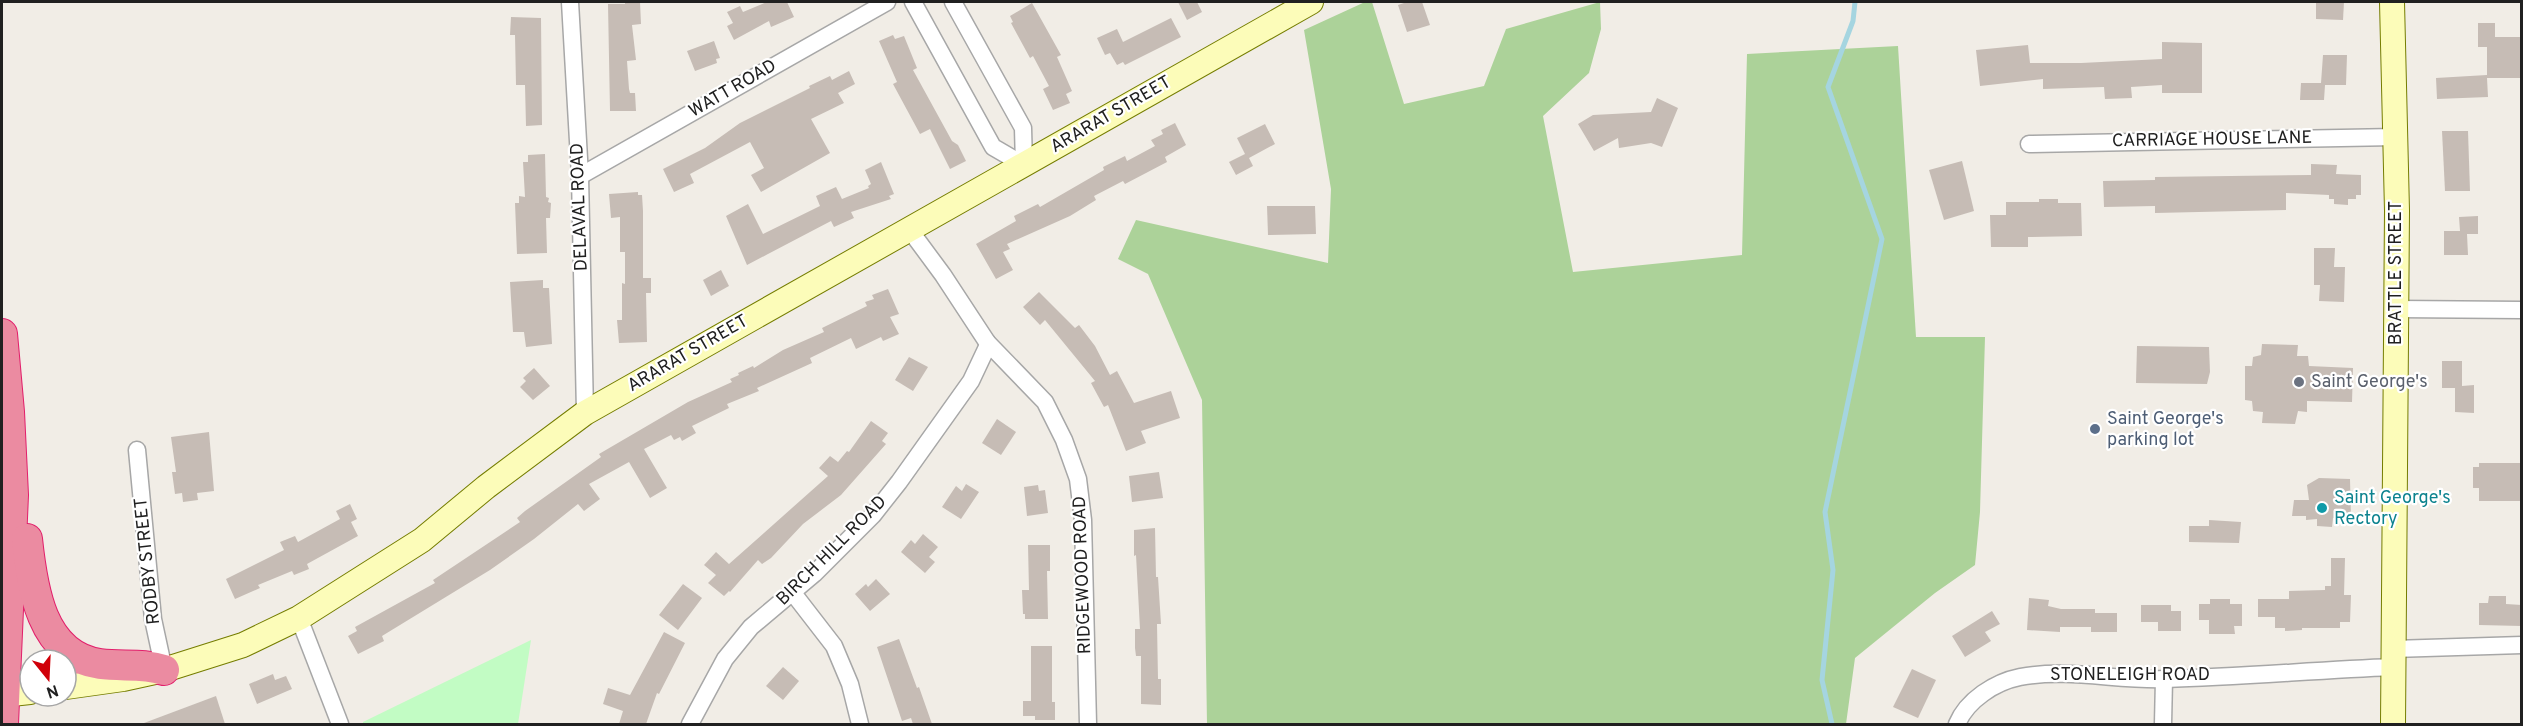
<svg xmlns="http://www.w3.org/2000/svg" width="2523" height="726" font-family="Overpass,sans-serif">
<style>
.forest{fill:#acd299}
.park{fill:#c2fcc4}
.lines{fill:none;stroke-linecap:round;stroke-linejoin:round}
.stream{stroke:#a5d5e0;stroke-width:5}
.building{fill:#c6bcb5}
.street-casing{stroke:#a7a7a7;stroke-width:19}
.secondary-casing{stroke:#757d00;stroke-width:26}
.highway-casing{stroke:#e21f6b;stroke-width:32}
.street{stroke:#fff;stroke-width:16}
.secondary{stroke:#fcfcb9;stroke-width:24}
.highway{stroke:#eb8ba1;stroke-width:30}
.worship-dot{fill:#6b7280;stroke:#fff;stroke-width:2}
.service-dot{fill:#5c6f8a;stroke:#fff;stroke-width:2}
.culture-dot{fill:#0f9aa8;stroke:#fff;stroke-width:2}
.labels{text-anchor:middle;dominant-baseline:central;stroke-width:4.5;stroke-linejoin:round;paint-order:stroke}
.street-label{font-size:18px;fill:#202020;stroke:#fff}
.worship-label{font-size:18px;fill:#5b616d;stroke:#fff;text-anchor:start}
.service-label{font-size:18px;fill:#4e5e75;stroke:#fff;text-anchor:start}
.culture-label{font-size:18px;fill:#0d838f;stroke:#fff;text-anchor:start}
</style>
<rect width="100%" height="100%" fill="#f1ede6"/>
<polygon class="forest" points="1365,2 1372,2 1404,104 1484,86 1506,29 1600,2 1601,29 1589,73 1543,116 1573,272 1742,255 1747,54 1898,46 1916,337 1985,337 1980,512 1975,565 1935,593 1855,658 1846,724 1207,724 1202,400 1148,274 1118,259 1136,220 1328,263 1331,189 1304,30"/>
<polygon class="park" points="531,640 518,724 363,724 363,722"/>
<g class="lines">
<polyline class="stream" points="1832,724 1822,680 1833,570 1825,512 1882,239 1828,87 1853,21 1855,2"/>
</g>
<g class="building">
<polygon points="625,2 640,2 641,24 632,25 636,60 627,61 629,89 630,93 635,93 636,111 610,111 608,4 625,4"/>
<polygon points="767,2 787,2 794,17 771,27 769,21 734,40 727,26 733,23 727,12 740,6 743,12"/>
<polygon points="1178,2 1197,2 1202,12 1187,20"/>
<polygon points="1407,2 1422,2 1430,25 1407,32 1398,5"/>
<polygon points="2316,2 2344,2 2343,20 2316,19"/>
<polygon points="1032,3 1061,55 1057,57 1072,91 1066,94 1070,103 1053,110 1043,89 1049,86 1033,56 1030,58 1011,23 1013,22 1010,16"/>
<polygon points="511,17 541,18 542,125 526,126 525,85 516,85 515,35 510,35"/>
<polygon points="1171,18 1181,37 1125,65 1123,62 1117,65 1110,53 1105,55 1097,38 1117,29 1123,42"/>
<polygon points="2478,23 2495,23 2495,37 2522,37 2521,78 2487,78 2488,97 2437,99 2436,78 2487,75 2487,47 2478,47"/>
<polygon points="893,35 895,39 904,36 917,68 913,70 952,141 958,145 966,161 950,169 930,129 920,134 893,84 897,82 879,41"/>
<polygon points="714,41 720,58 716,59 717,63 695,71 687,51"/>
<polygon points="2162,42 2202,43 2202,93 2162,93 2162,85 2131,87 2132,98 2105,99 2104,87 2043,89 2043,79 1980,86 1976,50 2028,45 2030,63 2081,63 2162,59"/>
<polygon points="2323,55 2347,55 2346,85 2325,85 2324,100 2300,100 2301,83 2321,83"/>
<polygon points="849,71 855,84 838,93 844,103 811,119 830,153 761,192 751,175 764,168 750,142 690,174 694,183 674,192 663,169 705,148 740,123 810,88 809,86 830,76 832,80"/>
<polygon points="1657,98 1678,108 1662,147 1651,143 1619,148 1618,138 1594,151 1578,124 1593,115 1651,112"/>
<polygon points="1175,123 1186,145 1165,157 1167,162 1125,184 1123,181 1094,196 1096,200 1070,216 1007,244 1010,249 1003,252 1013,270 996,279 976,244 1016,221 1014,216 1038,204 1040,207 1104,170 1103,167 1125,156 1127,161 1155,146 1151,140 1163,134 1161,130"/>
<polygon points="1265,124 1275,144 1249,158 1253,166 1236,175 1229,162 1245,154 1237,138"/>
<polygon points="2442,131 2468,131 2470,191 2445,191"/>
<polygon points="545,154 546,197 549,198 548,202 551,203 550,218 546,218 547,253 517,254 515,203 519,203 519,196 525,197 523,162 528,162 528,155"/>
<polygon points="1962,161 1974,211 1944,220 1929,170"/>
<polygon points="881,162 894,194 889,196 891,199 851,212 854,218 834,227 831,221 747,265 726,216 748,204 763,234 820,206 816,196 836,187 842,199 869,188 868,186 871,184 865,170"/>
<polygon points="2311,164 2337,165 2336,174 2361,175 2361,195 2356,195 2356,199 2348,199 2348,205 2334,204 2334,199 2329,199 2329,195 2286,193 2286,210 2155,213 2155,206 2104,207 2103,181 2155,180 2155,177 2311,175"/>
<polygon points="638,192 638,195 642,195 643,211 643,278 651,278 651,293 646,293 647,342 619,343 617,320 622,320 622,283 625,284 625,252 620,252 620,217 611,218 609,194"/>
<polygon points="2039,199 2058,199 2058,203 2081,203 2082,236 2028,237 2028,247 1991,247 1990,215 2006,215 2006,202 2039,202"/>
<polygon points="1267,206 1315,206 1316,234 1268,235"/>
<polygon points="2478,216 2478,234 2467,234 2468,255 2444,255 2444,231 2460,231 2459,217"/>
<polygon points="2314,248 2335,248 2334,267 2345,267 2344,302 2319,301 2320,285 2314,285"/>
<polygon points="721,270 729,286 711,296 703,280"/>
<polygon points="543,280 543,288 549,288 552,344 526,347 524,332 513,332 510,282"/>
<polygon points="888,289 899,314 890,317 899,334 883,341 881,337 856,349 851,338 810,358 812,363 757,388 759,391 727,404 729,408 692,426 696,433 682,441 680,437 674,440 671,435 644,449 667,488 650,498 629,462 589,484 600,499 584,511 578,504 534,539 490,570 382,636 384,641 358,654 348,636 357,631 355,627 435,583 433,580 520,522 517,518 525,511 601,457 599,454 688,402 732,382 730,379 739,375 738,373 753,366 754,368 783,350 824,332 822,328 867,306 865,302 874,299 872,295"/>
<polygon points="1039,292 1075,328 1079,325 1095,346 1110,375 1117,371 1134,403 1171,391 1180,418 1141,431 1146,443 1126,451 1108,405 1104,407 1091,383 1095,381 1045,320 1040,325 1023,307"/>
<polygon points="2262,344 2298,345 2297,356 2308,356 2309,366 2353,368 2352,402 2307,401 2307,412 2298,411 2295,424 2262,423 2263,412 2253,411 2252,401 2245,400 2245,366 2252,366 2253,357 2261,355"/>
<polygon points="2137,346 2209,347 2210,372 2207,384 2136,383"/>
<polygon points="909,357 928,367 913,391 895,380"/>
<polygon points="2442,361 2462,361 2462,386 2474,385 2474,413 2455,412 2455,388 2442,388"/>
<polygon points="534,368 550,386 533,400 520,387 526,381 523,378"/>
<polygon points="997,419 1016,432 1001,455 982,443"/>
<polygon points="871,421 888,433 882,441 886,444 841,495 803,524 771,558 762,564 758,560 730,592 729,591 724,596 708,583 716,575 704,565 716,552 729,564 828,476 819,468 830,456 838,462 847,451 849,452"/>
<polygon points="209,432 214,491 197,493 198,500 183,502 182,493 175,494 172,472 176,472 171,437"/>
<polygon points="2479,463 2522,463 2522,501 2479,501 2479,488 2473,488 2473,467 2479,467"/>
<polygon points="1159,472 1163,498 1132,502 1129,476"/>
<polygon points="2319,478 2350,479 2351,518 2333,518 2332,527 2317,526 2317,519 2306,520 2306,516 2292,516 2294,500 2309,500 2307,485"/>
<polygon points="966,484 979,492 961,519 942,507 956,486 962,491"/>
<polygon points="1038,485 1039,491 1045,490 1048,513 1027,516 1024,487"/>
<polygon points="350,504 357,519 351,522 358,536 307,564 309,569 294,575 292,571 258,585 260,588 235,599 226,579 284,550 280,542 295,536 298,542 340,519 336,511"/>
<polygon points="2209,520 2241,522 2239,543 2189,542 2189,526 2209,526"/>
<polygon points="1155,528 1156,577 1158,577 1161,624 1157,624 1158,679 1161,679 1161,705 1141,704 1141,656 1136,656 1135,648 1135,629 1140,629 1136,555 1134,556 1134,530"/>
<polygon points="923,534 938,547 929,557 935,562 925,573 901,552 911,540 915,544"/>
<polygon points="1028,545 1050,545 1050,571 1047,571 1048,619 1025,619 1025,614 1023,614 1022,590 1029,590"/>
<polygon points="2331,558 2345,558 2344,595 2351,595 2350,622 2340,622 2340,628 2302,628 2302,630 2285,631 2285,628 2275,628 2275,617 2258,617 2258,599 2289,599 2289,591 2325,590 2325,586 2331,586"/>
<polygon points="876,579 890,594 870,611 855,594 866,584 868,587"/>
<polygon points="683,584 702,598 678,630 659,615"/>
<polygon points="2489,596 2506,596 2506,604 2522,605 2522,626 2479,625 2479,603 2488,603"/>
<polygon points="2029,598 2049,600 2048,606 2061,609 2095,609 2095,613 2117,613 2117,632 2091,632 2091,627 2060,627 2060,632 2027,630"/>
<polygon points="2210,599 2230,599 2230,604 2242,604 2242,626 2234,626 2235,634 2209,634 2209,620 2199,620 2199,604 2210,604"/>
<polygon points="2141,605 2171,605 2171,611 2181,611 2181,631 2158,631 2158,622 2141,622"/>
<polygon points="1992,611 2000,624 1985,632 1991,641 1965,657 1952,636"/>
<polygon points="664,632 685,643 659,694 657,693 646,724 619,724 623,711 603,704 608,688 630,695"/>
<polygon points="899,639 917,688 919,687 932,724 913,724 911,718 902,721 877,647"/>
<polygon points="1031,646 1052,646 1052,702 1055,702 1055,720 1035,720 1035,716 1023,716 1023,701 1031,701"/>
<polygon points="783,667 799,681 783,700 766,686"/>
<polygon points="1912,669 1936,680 1918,718 1893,707"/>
<polygon points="273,674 275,680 286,676 292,689 257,704 249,684"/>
<polygon points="216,696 225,724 144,724 144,723"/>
</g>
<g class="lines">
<defs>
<g id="street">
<polyline points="570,2 580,176 585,413"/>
<polyline points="913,2 993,147 1024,165"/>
<polyline points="953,2 1023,128 1024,165"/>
<polyline points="2029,144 2396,137"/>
<polyline points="580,176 887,2"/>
<polyline points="909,229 943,275 987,342 1045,402 1064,440 1078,479 1083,520 1088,724"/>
<polyline points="2397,309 2522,310"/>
<polyline points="137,450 153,619 164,670"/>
<polyline points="793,593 834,646 850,684 860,724"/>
<polyline points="299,618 340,724"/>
<polyline points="2393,649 2522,645"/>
<polyline points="690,724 725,659 751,627 814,574 873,515 899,482 971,381 988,345 987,342"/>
<path d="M 1957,724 C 1967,700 1995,682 2020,677 C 2069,668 2117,681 2166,679 C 2241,677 2317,670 2393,667"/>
<polyline points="2163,724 2164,679"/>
</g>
<g id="secondary">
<polyline points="2392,2 2397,211 2393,724"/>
<polyline points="66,687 123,679 164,670 243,645 299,618 422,540 486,487 585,413 1311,2"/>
<polyline points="2,695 30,692"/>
</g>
<g id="highway">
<polyline points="2,334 9,412 13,495 3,724"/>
<path d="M 27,539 C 32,587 41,656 100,664 C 122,667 143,663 164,670"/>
</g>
</defs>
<use href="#street" class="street-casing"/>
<use href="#secondary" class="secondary-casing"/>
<use href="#highway" class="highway-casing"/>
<use href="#street" class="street"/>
<use href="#secondary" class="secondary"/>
<use href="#highway" class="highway"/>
</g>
<circle class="worship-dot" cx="2299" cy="382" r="6"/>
<circle class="service-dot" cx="2095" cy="429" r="6"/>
<circle class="culture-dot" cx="2322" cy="508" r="6"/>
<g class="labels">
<g class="street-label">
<text transform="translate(733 89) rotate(-30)">WATT ROAD</text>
<text transform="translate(1111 115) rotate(-30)">ARARAT STREET</text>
<text transform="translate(2212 140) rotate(-1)">CARRIAGE HOUSE LANE</text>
<text transform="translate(580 207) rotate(-92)">DELAVAL ROAD</text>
<text transform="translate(2396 273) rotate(-90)">BRATTLE STREET</text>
<text transform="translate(688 354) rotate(-30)">ARARAT STREET</text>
<text transform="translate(832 551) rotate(-45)">BIRCH HILL ROAD</text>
<text transform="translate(148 561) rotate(-96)">RODBY STREET</text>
<text transform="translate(1083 575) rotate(-92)">RIDGEWOOD ROAD</text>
<text x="2130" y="675">STONELEIGH ROAD</text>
</g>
<g class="worship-label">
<text x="2311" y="382">Saint George's</text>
</g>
<g class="service-label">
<text x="2107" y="419">Saint George's<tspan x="2107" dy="21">parking lot</tspan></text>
</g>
<g class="culture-label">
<text x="2334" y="498">Saint George's<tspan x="2334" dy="21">Rectory</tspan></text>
</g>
</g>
<rect width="2523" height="726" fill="none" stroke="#202020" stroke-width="6"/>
<g transform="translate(48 678) rotate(162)"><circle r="28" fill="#ffffff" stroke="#a6a6a6" stroke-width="1.5"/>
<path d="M0-4.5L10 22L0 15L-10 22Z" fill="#d00009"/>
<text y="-9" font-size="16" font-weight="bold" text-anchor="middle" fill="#202020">N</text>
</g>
</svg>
